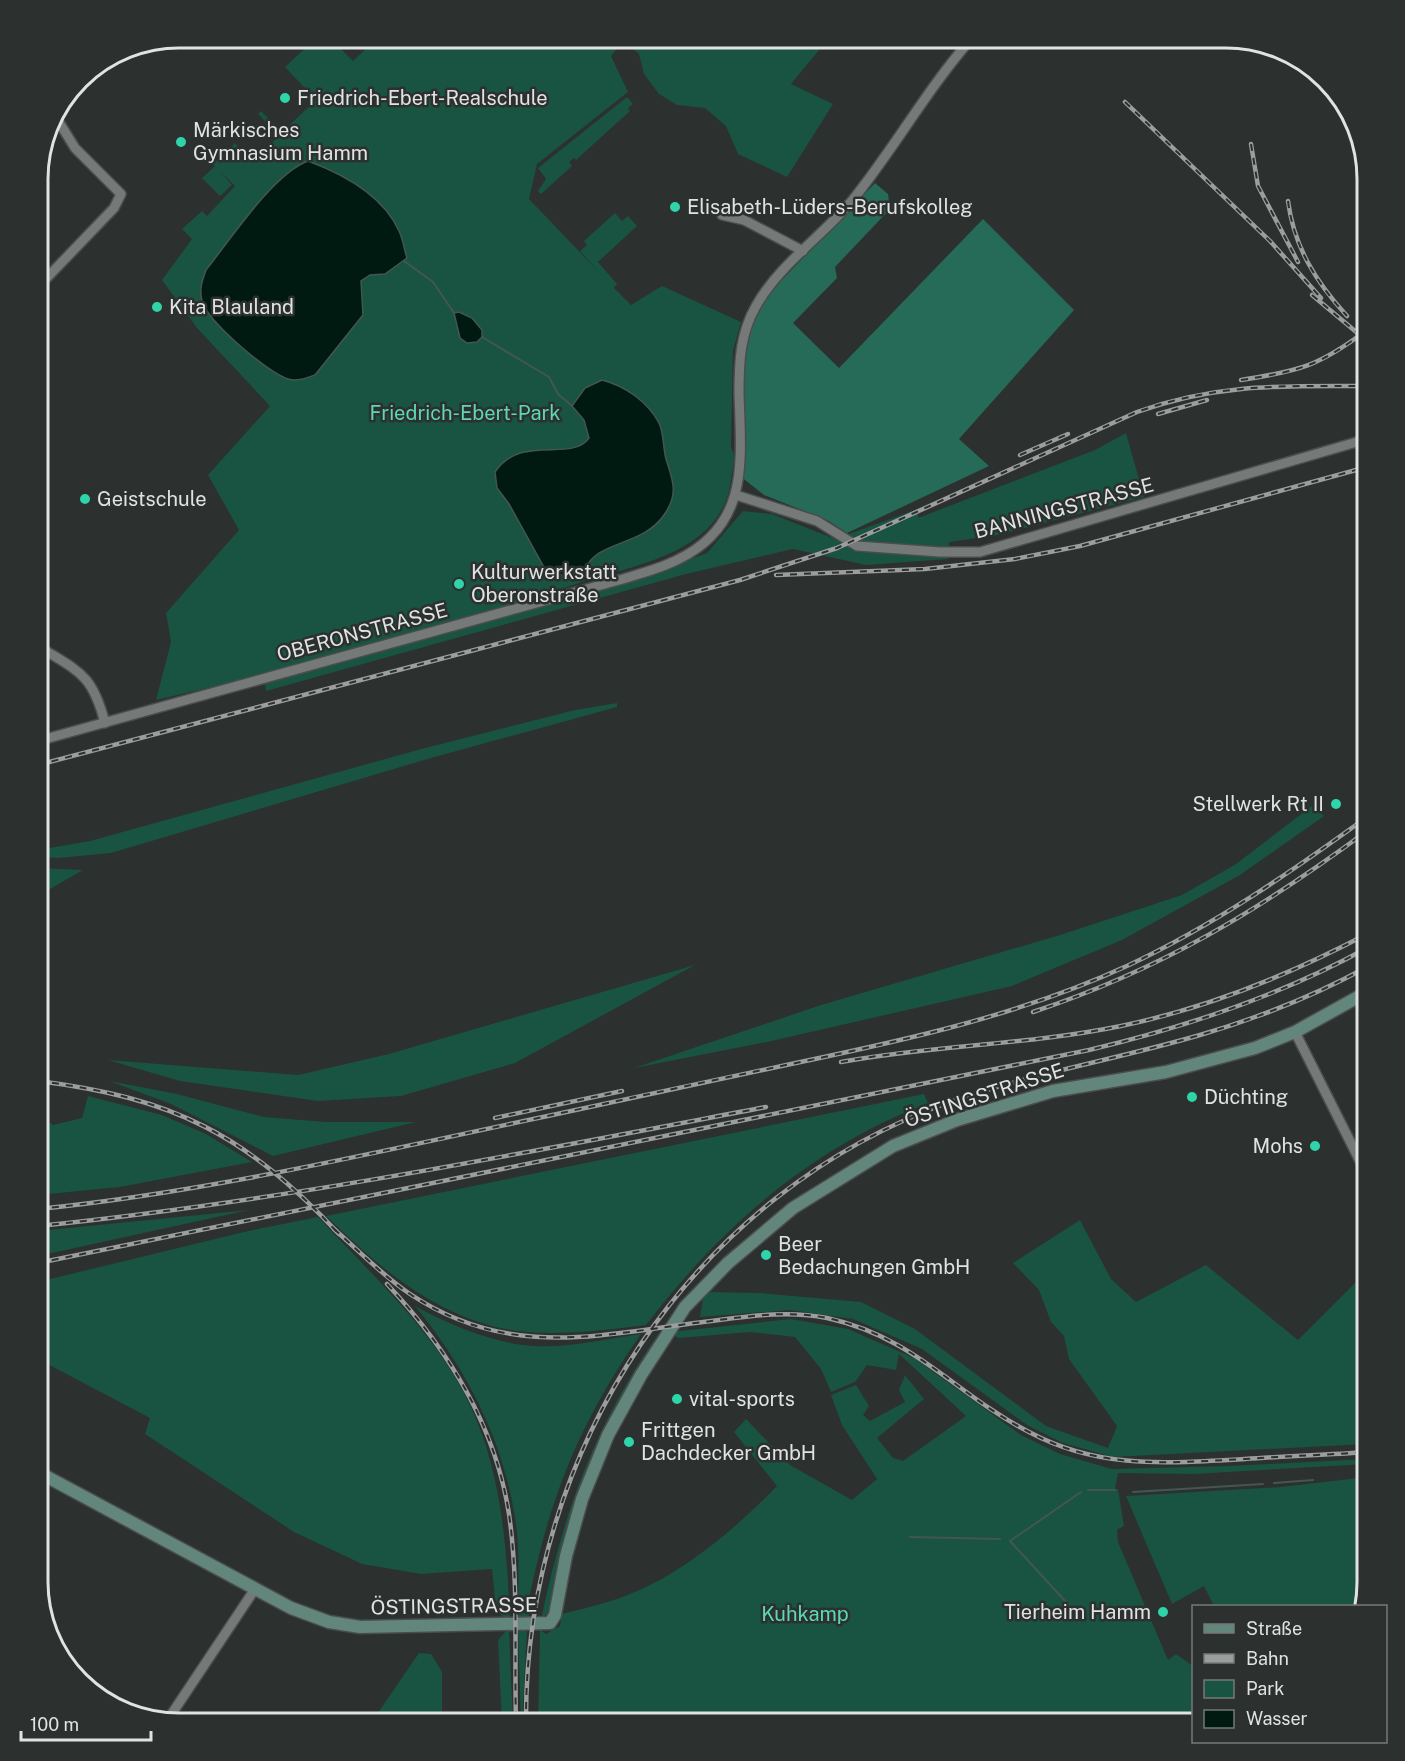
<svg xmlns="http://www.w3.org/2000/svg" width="1405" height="1761" font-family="'Public Sans',sans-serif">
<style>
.green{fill:#195342}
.forest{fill:#266b57}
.water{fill:#001a12;stroke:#445650;stroke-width:1.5}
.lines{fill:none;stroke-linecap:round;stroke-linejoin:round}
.stream{stroke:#445650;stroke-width:2}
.street-casing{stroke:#4a4d4c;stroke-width:12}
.secondary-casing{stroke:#4a4d4c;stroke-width:15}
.street{stroke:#757a78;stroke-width:9}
.secondary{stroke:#62867b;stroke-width:12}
.rail-casing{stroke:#9b9e9d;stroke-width:4.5}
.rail{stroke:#2c302f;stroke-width:2;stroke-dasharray:7;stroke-linecap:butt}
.poi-dot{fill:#2fd4aa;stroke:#2c302f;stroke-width:2}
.labels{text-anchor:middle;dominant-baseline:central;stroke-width:5;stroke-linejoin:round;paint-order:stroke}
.poi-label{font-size:20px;fill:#e1e3e2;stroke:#2c302f;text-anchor:start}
.park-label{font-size:20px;fill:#5bd9b4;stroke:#2c302f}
.street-label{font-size:20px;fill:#e1e3e2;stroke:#2c302f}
.rim{fill:none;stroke:#e1e3e2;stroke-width:3}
</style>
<rect width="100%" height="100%" fill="#2c302f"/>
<g class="green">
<path d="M 316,38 L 330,38 L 353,61 L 371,44 L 365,38 L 488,38 L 494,42 L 497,38 L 626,38 L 611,56 L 628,92 L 537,164 L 529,199 L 598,271 L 580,251 L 587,245 L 584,241 L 615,213 L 622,221 L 628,216 L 637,226 L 598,262 L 617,284 L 614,288 L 631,305 L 662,286 L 741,322 L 733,351 L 731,448 C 737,456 732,470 731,479 C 724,547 648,563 594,578 L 592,576 L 583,579 L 585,581 L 401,643 L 156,700 L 171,642 L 166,613 L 239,530 L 208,475 L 270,406 L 197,328 L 162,280 L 192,239 L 182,229 L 202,211 L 207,216 L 235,186 L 220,171 L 232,185 L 220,196 L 202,178 L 215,166 L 213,164 L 235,143 L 245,154 L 253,146 L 261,154 L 279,136 L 258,114 L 261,111 L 282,132 L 316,100 L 285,67 Z"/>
<polygon points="631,38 829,38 791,84 833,104 787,177 738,154 726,126 705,108 677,105 659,94 644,74 639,54 626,43"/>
<polygon points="627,97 633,104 628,108 630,111 576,160 574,158 569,162 572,166 541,194 538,191 546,179 538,168"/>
<polygon points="1126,433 1144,497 998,535 949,542 948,559 866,565 793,549 686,574 266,691 265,684 654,572 707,553 743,511 772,514 835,539 918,509 918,518 1095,450"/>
<polygon points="617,703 617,707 431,758 111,853 58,858 38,857 38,850 90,841 425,748 575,710"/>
<polygon points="1313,805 1324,816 1240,875 1122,940 1012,986 767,1042 634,1068 821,1005 1060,935 1182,895 1236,864"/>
<polygon points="38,868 83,870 38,896"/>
<polygon points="695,965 515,1063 401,1096 318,1101 180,1081 108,1060 298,1075 389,1054"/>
<polygon points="109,1081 177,1094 264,1117 326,1122 416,1122 273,1156 171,1104"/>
<path d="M 924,1094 L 928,1103 C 810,1149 723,1225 646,1325 C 606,1330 567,1335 527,1332 C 446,1325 382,1271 326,1216 Z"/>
<polygon points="88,1096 162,1115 206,1134 252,1162 120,1187 38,1195 38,1118 43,1118 53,1125 82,1118"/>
<polygon points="249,1210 38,1256 38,1231"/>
<path d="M 318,1217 C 377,1280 448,1344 479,1426 C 503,1489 507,1554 510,1620 L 506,1620 L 496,1610 L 492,1569 L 421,1574 L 362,1564 L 294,1532 L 145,1434 L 150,1418 L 38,1359 L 38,1282 L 248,1231 Z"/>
<polygon points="1080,1220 1111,1279 1136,1302 1206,1265 1298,1340 1367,1271 1367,1444 1113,1457 1063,1443 1027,1425 922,1349 853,1319 790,1310 700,1317 704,1292 760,1293 861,1302 915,1329 1046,1426 1108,1448 1117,1426 1069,1359 1064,1336 1051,1322 1039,1290 1013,1263"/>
<path d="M 415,1306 C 452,1326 492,1343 534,1346 C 569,1348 606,1339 641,1334 C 579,1423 549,1499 528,1604 L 529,1620 L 518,1620 C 518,1588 520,1555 516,1524 C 504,1441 468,1371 415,1306 Z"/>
<path d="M 791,1319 L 848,1329 L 914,1358 L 1021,1435 L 1060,1454 L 1112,1469 L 1228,1466 L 1367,1459 L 1367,1464 L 1194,1474 L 1118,1473 L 1115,1489 L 1118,1489 L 1124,1526 L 1117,1530 L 1118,1542 L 1168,1660 L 1176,1654 L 1193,1666 L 1193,1723 L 538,1723 L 540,1630 L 546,1634 L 560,1626 L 562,1614 C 590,1607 620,1600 646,1587 C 694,1564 740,1524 777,1486 L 734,1432 L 746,1419 L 790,1465 L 852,1500 L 877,1479 L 842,1425 L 831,1395 L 856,1385 L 869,1406 L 863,1415 L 870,1421 L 905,1402 L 899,1390 L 905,1375 L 924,1399 L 877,1438 L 893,1458 L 903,1461 L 966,1416 L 899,1354 L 896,1370 L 867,1365 L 855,1382 L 831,1392 L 821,1369 L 795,1337 L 750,1332 L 678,1338 L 670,1332 Z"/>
<path d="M 659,1333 L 624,1394 L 569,1525 L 549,1611 L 541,1620 C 563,1512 596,1423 659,1333 Z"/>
<polygon points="1367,1477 1367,1582 1361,1606 1214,1606 1204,1586 1172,1604 1126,1496 1281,1487"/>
<polygon points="518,1630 527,1630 522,1723 521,1723"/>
<polygon points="506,1631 509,1631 513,1723 502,1723 498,1640"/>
<polygon points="419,1653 431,1654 442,1672 442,1723 371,1723"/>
</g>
<polygon class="forest" points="875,183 888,194 890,209 835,267 837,278 793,323 839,368 983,219 1074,310 959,439 989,466 847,533 827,520 764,495 740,476 739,363 748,320 781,281"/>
<g class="water">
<path d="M 308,161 C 343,174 383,195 399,231 C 403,239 404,249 407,258 L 385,274 L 370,275 L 361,281 L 363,315 L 315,375 C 306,378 297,382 288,379 C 267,372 208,322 202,301 C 199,289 202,281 206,270 C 230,240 274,173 308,161 Z"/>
<polygon points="459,312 472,318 482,330 482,337 477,342 467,343 460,338 454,313"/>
<path d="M 602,380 C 625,386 647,401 659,423 C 664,433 663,448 666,459 C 673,481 679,494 664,515 C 642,547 596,540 585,570 L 557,576 L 545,569 L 509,504 L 497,488 L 495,472 C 521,433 571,463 589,438 L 584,420 L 572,406 L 585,388 Z"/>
</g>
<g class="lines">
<g class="stream">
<polyline points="404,261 433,282 454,313"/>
<polyline points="482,337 549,377 558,394 572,406"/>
<polyline points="1274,1483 1313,1480"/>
<polyline points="1088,1490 1115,1490"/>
<polyline points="1133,1492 1263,1484"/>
<polyline points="910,1537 1000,1539"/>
<polyline points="1078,1615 1010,1541 1081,1492"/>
</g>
<defs>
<g id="street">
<polyline points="722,215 744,220 803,251"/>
<polyline points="38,287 114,208 121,194 75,148 54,114"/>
<polyline points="736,495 817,521 857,546 940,552 980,552 1367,439"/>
<path d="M 38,646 C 79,672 92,673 105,723"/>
<path d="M 38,741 L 623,579 C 642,573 662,568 679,559 C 750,524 741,461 739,393 C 739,362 740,334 756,306 C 779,265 821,237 851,202 C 894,149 927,89 972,38"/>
<polyline points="1295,1032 1367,1175"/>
<polyline points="112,1705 118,1709"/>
<polyline points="167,1721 255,1589"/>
</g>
<polyline id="secondary" points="38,1472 291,1608 329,1622 360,1627 550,1623 555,1615 566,1556 582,1499 608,1435 641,1375 685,1307 728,1263 793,1208 893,1146 957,1120 1053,1091 1166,1072 1255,1048 1295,1032 1367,992"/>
</defs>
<use href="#street" class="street-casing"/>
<use href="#secondary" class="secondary-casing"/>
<use href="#street" class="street"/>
<use href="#secondary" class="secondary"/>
<defs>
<g id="rail">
<polyline points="1125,102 1270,241 1321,298"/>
<polyline points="1251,144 1258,186 1298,262"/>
<path d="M 1288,201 C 1294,247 1316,282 1347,316"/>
<polyline points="1312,295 1367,341"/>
<path d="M 1241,380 C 1300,371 1319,366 1367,330"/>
<polyline points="1158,414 1207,400"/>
<polyline points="1020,455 1068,434"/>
<polyline points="776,575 925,569 1015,559 1080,546 1367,467"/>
<path d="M 38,765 L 740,580 L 837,548 L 1137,412 C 1218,383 1284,386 1367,386"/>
<path d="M 1033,1012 C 1162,969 1258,911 1367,831"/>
<path d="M 841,1062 C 933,1045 1028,1045 1121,1026 C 1208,1008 1289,975 1367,934"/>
<path d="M 38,1081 C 174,1098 245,1134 339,1234"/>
<polyline points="495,1118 622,1091"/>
<path d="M 38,1209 C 208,1192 376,1152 543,1117 C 626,1099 709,1081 791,1064 C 906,1040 1021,1015 1129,965 C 1214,925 1291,872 1367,817"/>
<path d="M 38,1226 C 283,1201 524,1153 766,1107"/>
<path d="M 334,1229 C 359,1251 383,1276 410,1294 C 505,1357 590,1337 695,1323 C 739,1318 783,1309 827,1318 C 915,1337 955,1394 1029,1432 C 1100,1470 1167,1463 1245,1459 C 1286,1456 1327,1455 1367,1452"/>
<path d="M 38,1263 L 1089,1050 C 1186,1027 1280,996 1367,948"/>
<path d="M 387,1284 C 448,1349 495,1424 509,1514 C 519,1583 514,1654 516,1723"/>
<path d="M 526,1723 C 524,1451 692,1192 953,1101 C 1034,1073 1118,1059 1200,1035 C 1258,1018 1314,996 1367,967"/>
</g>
</defs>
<use href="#rail" class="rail-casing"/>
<use href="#rail" class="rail"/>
</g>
<g class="poi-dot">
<circle cx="285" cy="98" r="6"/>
<circle cx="181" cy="142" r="6"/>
<circle cx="675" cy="207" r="6"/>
<circle cx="157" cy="307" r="6"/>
<circle cx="85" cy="499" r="6"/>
<circle cx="459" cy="584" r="6"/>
<circle cx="1336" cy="804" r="6"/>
<circle cx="1192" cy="1097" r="6"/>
<circle cx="1315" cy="1146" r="6"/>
<circle cx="766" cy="1255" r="6"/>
<circle cx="677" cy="1399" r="6"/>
<circle cx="629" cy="1442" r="6"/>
<circle cx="1163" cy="1612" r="6"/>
</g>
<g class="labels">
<g class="poi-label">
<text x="297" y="98">Friedrich-Ebert-Realschule</text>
<text x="193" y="130">Märkisches<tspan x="193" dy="23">Gymnasium Hamm</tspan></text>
<text x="687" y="207">Elisabeth-Lüders-Berufskolleg</text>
<text x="169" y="307">Kita Blauland</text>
<text x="97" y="499">Geistschule</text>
<text x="471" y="572">Kulturwerkstatt<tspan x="471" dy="23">Oberonstraße</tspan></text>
<text x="1324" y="804" text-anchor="end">Stellwerk Rt II</text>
<text x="1204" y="1097">Düchting</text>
<text x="1303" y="1146" text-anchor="end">Mohs</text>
<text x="778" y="1244">Beer<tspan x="778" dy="23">Bedachungen GmbH</tspan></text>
<text x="689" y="1399">vital-sports</text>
<text x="641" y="1430">Frittgen<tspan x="641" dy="23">Dachdecker GmbH</tspan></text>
<text x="1151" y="1612" text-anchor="end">Tierheim Hamm</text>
</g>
<g class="park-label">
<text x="465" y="413">Friedrich-Ebert-Park</text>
<text x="805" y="1614">Kuhkamp</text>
</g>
<g class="street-label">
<text transform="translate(1064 508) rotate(-15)">BANNINGSTRASSE</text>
<text transform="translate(362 632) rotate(-15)">OBERONSTRASSE</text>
<text transform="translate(984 1095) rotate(-18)">ÖSTINGSTRASSE</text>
<text transform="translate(454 1606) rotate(-1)">ÖSTINGSTRASSE</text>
</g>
</g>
<path d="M0 0H1405V1761H0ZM179 48H1226A131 131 0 0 1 1357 179V1582A131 131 0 0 1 1226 1713H179A131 131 0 0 1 48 1582V179A131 131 0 0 1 179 48Z" fill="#2c302f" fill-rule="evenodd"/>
<path class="rim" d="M179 48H1226A131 131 0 0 1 1357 179V1582A131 131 0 0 1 1226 1713H179A131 131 0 0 1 48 1582V179A131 131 0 0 1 179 48Z"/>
<rect x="1192" y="1605" width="195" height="138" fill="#2c302f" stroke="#747877" stroke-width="1.5"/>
<rect x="1204" y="1624" width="30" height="9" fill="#62867b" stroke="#747877" stroke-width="1.5"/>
<text x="1246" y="1635" font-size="18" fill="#e1e3e2">Straße</text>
<rect x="1204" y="1654" width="30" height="9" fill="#9b9e9d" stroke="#747877" stroke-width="1.5"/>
<text x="1246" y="1665" font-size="18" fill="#e1e3e2">Bahn</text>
<rect x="1204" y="1680" width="30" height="18" fill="#195342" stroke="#747877" stroke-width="1.5"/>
<text x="1246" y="1695" font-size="18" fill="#e1e3e2">Park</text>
<rect x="1204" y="1710" width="30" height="18" fill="#001a12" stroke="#747877" stroke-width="1.5"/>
<text x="1246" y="1725" font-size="18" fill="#e1e3e2">Wasser</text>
<path d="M21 1731v9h130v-9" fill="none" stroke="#e1e3e2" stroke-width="3"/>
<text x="30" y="1731" font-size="18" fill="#e1e3e2" stroke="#2c302f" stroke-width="4.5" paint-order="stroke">100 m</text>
</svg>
